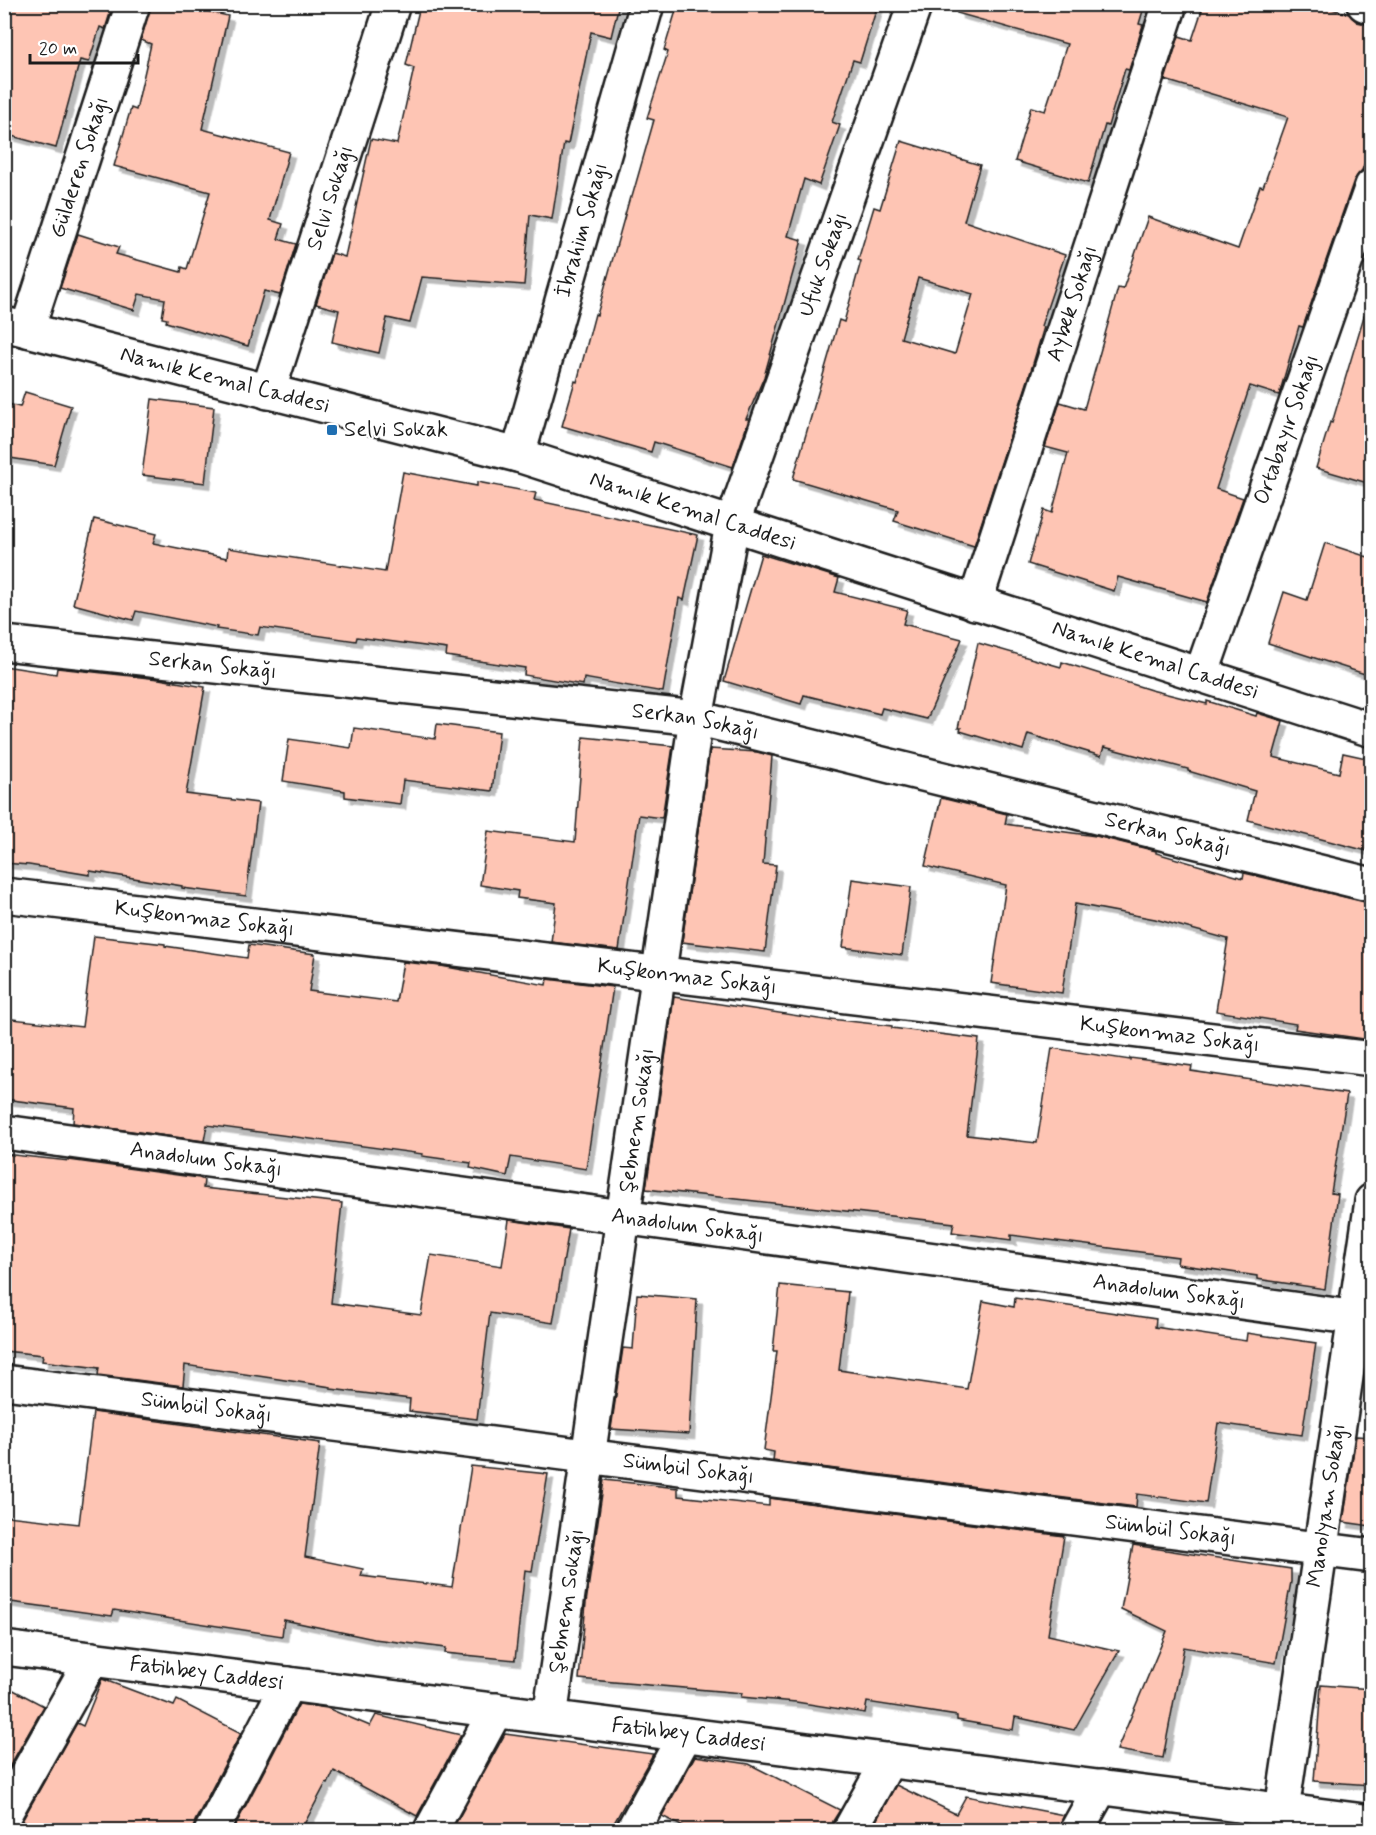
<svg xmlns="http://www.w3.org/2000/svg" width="1376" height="1835" font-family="Mynerve,sans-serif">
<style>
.building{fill:#fec5b4;stroke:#1c1c1c;stroke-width:1.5;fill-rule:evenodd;filter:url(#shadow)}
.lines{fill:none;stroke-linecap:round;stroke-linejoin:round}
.minor-casing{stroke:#1c1c1c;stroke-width:38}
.tertiary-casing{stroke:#1c1c1c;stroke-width:38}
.minor{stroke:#fff;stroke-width:33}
.tertiary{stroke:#fff;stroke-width:33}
.poi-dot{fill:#1f6fb2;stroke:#fff;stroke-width:2}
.labels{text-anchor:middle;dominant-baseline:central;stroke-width:4.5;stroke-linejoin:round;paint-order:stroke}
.street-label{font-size:22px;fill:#1c1c1c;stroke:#fff}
.poi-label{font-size:22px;fill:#1c1c1c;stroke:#fff;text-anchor:start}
</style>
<defs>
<filter id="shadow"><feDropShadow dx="5.5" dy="5.5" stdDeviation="0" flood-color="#0004"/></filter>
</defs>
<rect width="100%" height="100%" fill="#fff"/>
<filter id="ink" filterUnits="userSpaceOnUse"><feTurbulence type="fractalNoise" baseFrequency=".0167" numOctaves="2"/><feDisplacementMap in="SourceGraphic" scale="12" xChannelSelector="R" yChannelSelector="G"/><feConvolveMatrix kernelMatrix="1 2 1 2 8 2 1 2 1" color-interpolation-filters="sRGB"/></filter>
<g filter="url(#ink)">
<g class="building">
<polygon points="4,4 113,4 105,29 100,27 89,62 80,60 56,148 4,134"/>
<polygon points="151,4 176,4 228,16 202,129 289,152 270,220 283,224 278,239 296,244 280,295 264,291 248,346 166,322 167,319 162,318 165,299 139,294 134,310 60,288 78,234 119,247 116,254 181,272 182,267 187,269 210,192 114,166 131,108 136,110 151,44 141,40"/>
<polygon points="426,4 619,4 611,37 591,32 568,144 564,143 552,219 530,215 524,285 422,277 410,323 387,318 379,353 332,342 339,310 316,304 332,253 345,257 371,139 397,144 414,68 406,65 419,10 424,11"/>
<polygon points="678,4 878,4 860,62 853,60 832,122 840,125 819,185 804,179 788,236 802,240 764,377 746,419 749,419 733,467 654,442 651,452 562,426 575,381 577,382 595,314 597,315 630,197 632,197 654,120 647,118 668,52 664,50"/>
<polygon points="958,4 1145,4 1139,24 1143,25 1129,70 1125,69 1108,126 1105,125 1088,183 1015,161 1031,107 1045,111 1067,44 957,13"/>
<polygon points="1204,4 1315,4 1349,14 1357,22 1371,25 1371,130 1365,154 1368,155 1362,170 1354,180 1303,327 1299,326 1279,395 1250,386 1216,489 1243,498 1207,602 1118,577 1114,591 1028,564 1044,510 1052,513 1068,453 1045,447 1060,402 1084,409 1118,288 1123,289 1148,217 1238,249 1260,186 1263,187 1288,117 1165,80 1179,36 1192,40"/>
<path d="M 901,141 L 980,165 L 964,221 L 1065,255 L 1041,326 L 1044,327 L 1029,377 L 974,546 L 894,521 L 898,510 L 793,479 L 839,320 L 844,322 L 861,261 L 858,260 L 874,207 L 880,209 ZM 918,278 L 973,294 L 955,354 L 901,338 Z"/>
<polygon points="1364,316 1371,317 1371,484 1316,468 1330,422 1332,423"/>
<polygon points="25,392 71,406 54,465 4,457 4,403 20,407"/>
<polygon points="152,399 214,407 205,483 142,475"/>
<polygon points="403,472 477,486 477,482 536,493 534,500 698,535 684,600 679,598 663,692 584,678 583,685 524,675 525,668 446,656 447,649 357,637 356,641 260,627 258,635 216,629 217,627 136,611 133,620 73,604 94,519 156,534 153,543 227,558 228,548 385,572"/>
<polygon points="1325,543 1371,558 1371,676 1268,643 1284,592 1307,600"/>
<polygon points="761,554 839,578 835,592 907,610 903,624 962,639 927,719 882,708 880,714 804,695 801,704 724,681"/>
<polygon points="978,643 1061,667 1062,662 1151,690 1207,704 1207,701 1256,716 1257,713 1283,721 1273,757 1339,773 1343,753 1371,759 1371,852 1248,820 1255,791 1188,771 1188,769 1104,747 1101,756 1028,734 1023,750 960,731 961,728 958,728"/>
<polygon points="4,666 56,674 57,668 159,679 205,687 186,794 258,803 246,896 182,888 182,886 90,871 90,875 29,865 4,863"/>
<polygon points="437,724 499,732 492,791 403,780 400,804 345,797 345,791 283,781 289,739 351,748 354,728 435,739"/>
<polygon points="583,737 673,746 662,818 639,815 619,950 551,942 556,903 517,898 518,891 480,885 488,831 575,842"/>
<polygon points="710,749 757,752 772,756 763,864 776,865 765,952 682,942"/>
<polygon points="941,798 1007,814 1005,824 1096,836 1156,851 1156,853 1243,878 1244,873 1253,875 1371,903 1371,1040 1295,1029 1296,1024 1216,1011 1228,939 1155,919 1075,904 1062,993 991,983 1006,885 925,866"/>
<polygon points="852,879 911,887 902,955 843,947"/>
<polygon points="94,936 165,944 165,946 247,958 249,945 315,954 309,991 396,1002 403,962 441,966 546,985 547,979 613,987 586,1169 511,1157 507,1176 470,1168 471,1163 422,1156 423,1154 207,1125 204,1141 73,1123 74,1108 4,1099 4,1018 82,1027"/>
<polygon points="674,997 831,1021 831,1019 892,1026 892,1028 979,1039 967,1135 1037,1143 1052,1048 1130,1060 1130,1058 1192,1066 1191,1071 1347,1094 1331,1193 1338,1194 1325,1289 1257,1279 1257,1276 1177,1264 1178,1257 1011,1235 1011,1240 952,1232 954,1223 646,1189"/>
<polygon points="4,1154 69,1161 69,1160 199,1178 204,1180 203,1188 342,1203 331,1303 421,1315 431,1255 502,1266 509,1220 569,1229 553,1323 490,1313 477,1419 409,1411 410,1399 331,1389 331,1387 185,1365 183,1386 98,1375 99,1368 42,1361 43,1355 4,1351"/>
<polygon points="780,1285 848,1292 839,1370 967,1389 983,1301 1014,1307 1015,1298 1156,1319 1155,1327 1246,1341 1247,1333 1316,1343 1302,1435 1218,1423 1206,1503 1137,1494 1136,1507 773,1461 774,1452 764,1450 777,1351 773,1351"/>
<polygon points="637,1294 697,1299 689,1434 611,1429 623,1348 633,1349"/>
<polygon points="93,1412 320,1443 305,1557 363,1569 361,1576 452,1587 471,1466 548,1474 532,1571 525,1570 515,1660 445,1653 446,1648 374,1639 284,1620 282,1636 114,1610 112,1616 4,1601 4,1536 7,1516 79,1524"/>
<polygon points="1356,1436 1371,1437 1371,1526 1343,1522"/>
<polygon points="604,1480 678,1488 678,1496 769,1506 769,1498 1064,1536 1048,1635 1119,1651 1074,1730 1015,1717 1013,1730 957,1720 957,1716 867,1702 865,1713 796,1702 741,1697 742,1693 579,1679 586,1603"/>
<polygon points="1133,1545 1291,1569 1291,1582 1276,1663 1184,1647 1163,1758 1117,1750 1167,1631 1121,1609"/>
<polygon points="102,1679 174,1706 177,1700 241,1733 195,1821 193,1830 41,1830 22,1821 77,1723 83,1726"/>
<polygon points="4,1685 44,1706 4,1776"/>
<polygon points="1321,1685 1371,1689 1371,1785 1314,1781"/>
<polygon points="299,1704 327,1708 370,1726 376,1715 461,1735 417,1816 334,1771 328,1784 326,1783 301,1830 233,1830"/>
<polygon points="505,1734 653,1754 610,1830 452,1830"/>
<polygon points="695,1756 749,1764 840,1810 833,1821 831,1830 689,1830 662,1816"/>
<polygon points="896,1785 956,1814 966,1796 1064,1815 1058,1830 871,1830"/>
</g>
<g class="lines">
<defs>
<g id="minor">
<polyline points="1364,4 1372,7"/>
<path id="s1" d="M 27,330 L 133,4"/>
<path id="s2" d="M 268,392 L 393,4"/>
<path id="s3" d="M 518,455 L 647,4"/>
<path id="s4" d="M 975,603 L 1170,4"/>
<path id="s5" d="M 4,643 L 696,718 L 1372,885"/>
<path id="s6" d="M 1201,675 L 1372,186"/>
<path id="s7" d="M 4,895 L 1372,1059"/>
<path id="s8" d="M 4,1132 L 1372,1320"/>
<path id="s9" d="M 4,1382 L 1372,1556"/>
<path id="s10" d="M 4,1648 L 1372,1822"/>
<path id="s11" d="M 550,1717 L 696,718 L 732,525 L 915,4"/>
<polyline points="4,1815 92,1659"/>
<polyline points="212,1830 288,1684"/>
<polyline points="431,1830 496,1710"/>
<polyline points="633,1830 685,1735"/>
<polyline points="850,1830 889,1760"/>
<polyline points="1077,1830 1101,1787"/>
<path id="s12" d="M 1279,1830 L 1372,1201"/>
</g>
<g id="tertiary">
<path id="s13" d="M 4,324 L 518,455 L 1372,730"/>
</g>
</defs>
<use href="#minor" class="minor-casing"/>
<use href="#tertiary" class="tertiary-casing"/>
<use href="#minor" class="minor"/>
<use href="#tertiary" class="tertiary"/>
</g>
</g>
<rect class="poi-dot" x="326" y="424" width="12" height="12" rx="3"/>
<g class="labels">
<g class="street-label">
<text stroke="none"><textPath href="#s1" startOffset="171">Gülderen Sokağı</textPath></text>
<text stroke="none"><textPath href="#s2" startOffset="204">Selvi Sokağı</textPath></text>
<text stroke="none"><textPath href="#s3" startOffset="234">İbrahim Sokağı</textPath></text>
<text stroke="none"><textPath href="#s11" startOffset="1482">Ufuk Sokağı</textPath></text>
<text stroke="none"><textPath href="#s4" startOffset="315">Aybek Sokağı</textPath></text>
<text stroke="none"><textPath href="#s13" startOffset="228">Namık Kemal Caddesi</textPath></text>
<text stroke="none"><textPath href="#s6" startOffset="260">Ortabayır Sokağı</textPath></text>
<text stroke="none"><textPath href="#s13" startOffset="714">Namık Kemal Caddesi</textPath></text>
<text stroke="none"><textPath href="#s13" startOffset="1200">Namık Kemal Caddesi</textPath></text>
<text stroke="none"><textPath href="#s5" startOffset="210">Serkan Sokağı</textPath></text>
<text stroke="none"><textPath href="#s5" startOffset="696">Serkan Sokağı</textPath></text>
<text stroke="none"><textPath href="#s5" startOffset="1182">Serkan Sokağı</textPath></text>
<text stroke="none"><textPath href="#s7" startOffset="202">Kuşkonmaz Sokağı</textPath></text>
<text stroke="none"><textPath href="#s7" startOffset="688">Kuşkonmaz Sokağı</textPath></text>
<text stroke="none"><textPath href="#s7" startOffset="1174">Kuşkonmaz Sokağı</textPath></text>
<text stroke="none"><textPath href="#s11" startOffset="603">Şebnem Sokağı</textPath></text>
<text stroke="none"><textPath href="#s8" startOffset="204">Anadolum Sokağı</textPath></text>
<text stroke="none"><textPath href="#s8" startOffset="690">Anadolum Sokağı</textPath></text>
<text stroke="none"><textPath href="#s8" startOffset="1176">Anadolum Sokağı</textPath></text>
<text stroke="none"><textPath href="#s9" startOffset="204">Sümbül Sokağı</textPath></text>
<text stroke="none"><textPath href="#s9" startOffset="690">Sümbül Sokağı</textPath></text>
<text stroke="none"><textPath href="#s12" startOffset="328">Manolyam Sokağı</textPath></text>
<text stroke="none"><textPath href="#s9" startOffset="1176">Sümbül Sokağı</textPath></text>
<text stroke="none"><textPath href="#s11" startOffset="117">Şebnem Sokağı</textPath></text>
<text stroke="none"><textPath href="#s10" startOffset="204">Fatihbey Caddesi</textPath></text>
<text stroke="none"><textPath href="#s10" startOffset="690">Fatihbey Caddesi</textPath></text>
</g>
<g class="poi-label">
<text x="344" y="430">Selvi Sokak</text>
</g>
</g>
<rect width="1376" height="1835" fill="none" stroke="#fff" stroke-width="24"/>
<rect x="12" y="12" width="1352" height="1811" fill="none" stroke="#1c1c1c" stroke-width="2" filter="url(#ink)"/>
<path d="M30 54v9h108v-9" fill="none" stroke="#1c1c1c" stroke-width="3"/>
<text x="39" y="54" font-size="18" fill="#1c1c1c" stroke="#ffffff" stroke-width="4.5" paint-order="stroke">20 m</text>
</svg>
